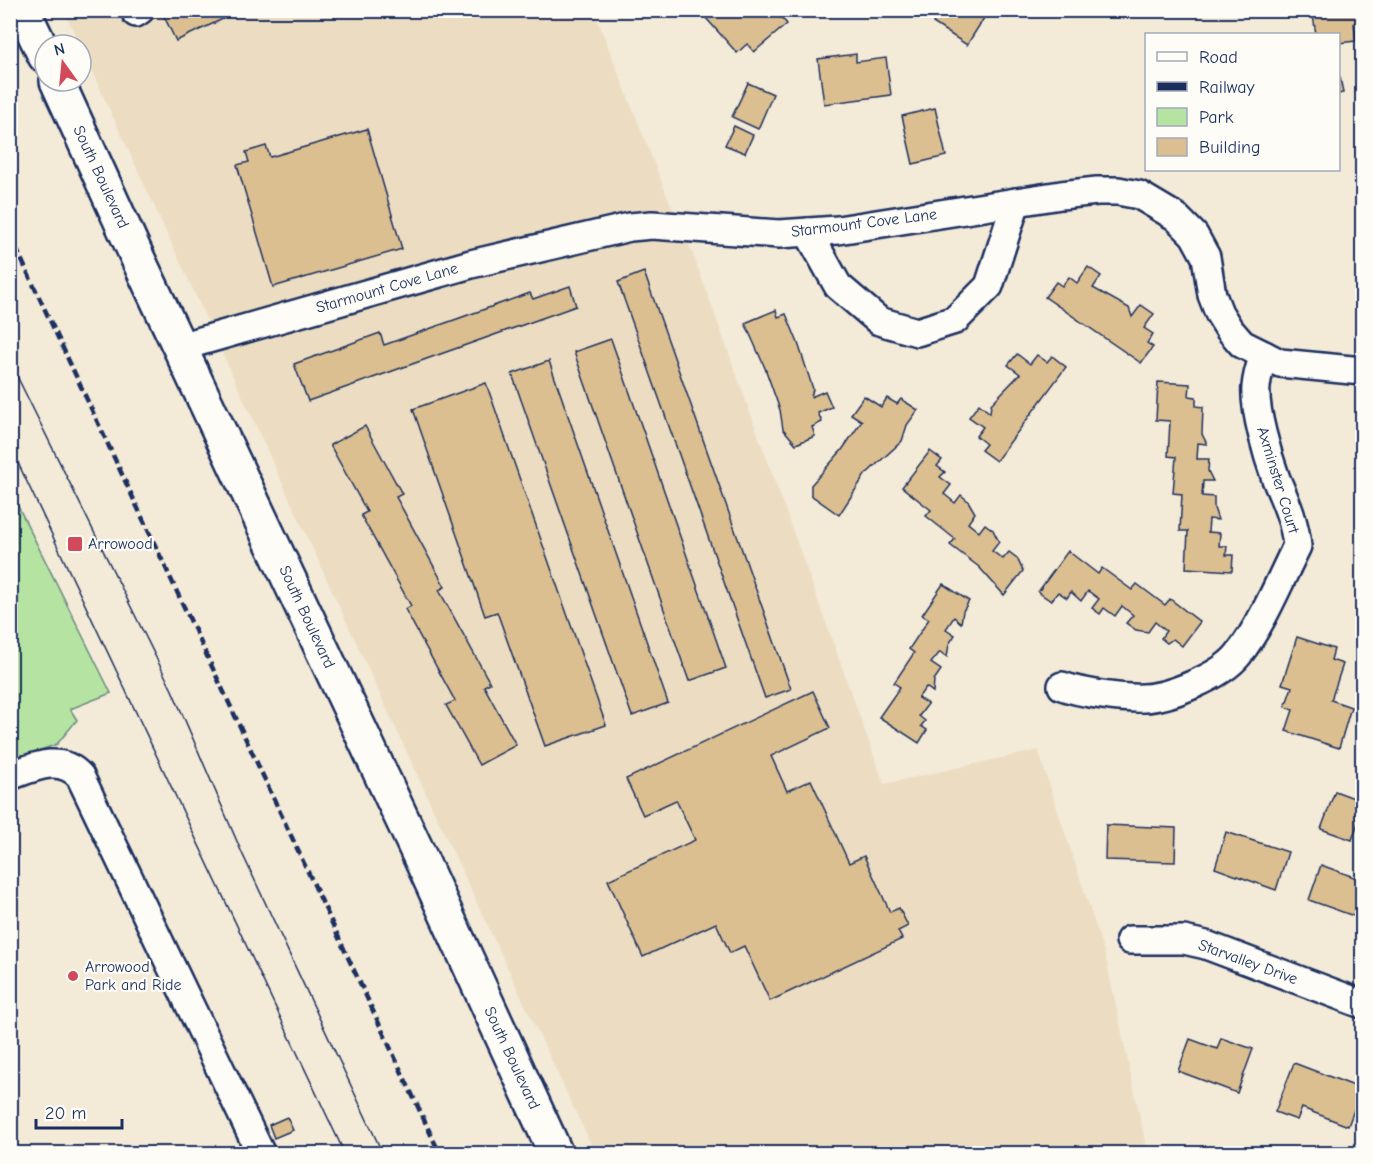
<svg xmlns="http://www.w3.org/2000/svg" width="1373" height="1164" font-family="'Comic Neue',sans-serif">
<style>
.built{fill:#ecddc2}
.green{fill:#b5e3a2;stroke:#688980;stroke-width:1.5}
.building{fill:#dcbf90;stroke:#1b2f5e;stroke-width:1.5}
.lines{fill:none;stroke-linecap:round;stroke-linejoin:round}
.minor-casing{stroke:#1b2f5e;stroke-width:32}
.major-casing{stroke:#1b2f5e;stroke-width:38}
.minor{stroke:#fdfcf7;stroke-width:27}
.major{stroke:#fdfcf7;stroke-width:33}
.tram{stroke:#1b2f5e;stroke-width:1.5}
.rail{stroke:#1b2f5e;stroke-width:4.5;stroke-dasharray:9 4.5;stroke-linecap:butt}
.poi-dot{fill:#d1495b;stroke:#fdfcf7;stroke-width:2}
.labels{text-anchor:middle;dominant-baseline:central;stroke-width:4.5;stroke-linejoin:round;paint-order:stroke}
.street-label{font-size:16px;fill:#1b2f5e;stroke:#fdfcf7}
.poi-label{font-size:16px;fill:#1b2f5e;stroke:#fdfcf7;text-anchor:start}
</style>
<rect width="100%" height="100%" fill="#f3ead8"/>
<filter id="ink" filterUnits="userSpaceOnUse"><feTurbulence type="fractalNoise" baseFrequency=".0167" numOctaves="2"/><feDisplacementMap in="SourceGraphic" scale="12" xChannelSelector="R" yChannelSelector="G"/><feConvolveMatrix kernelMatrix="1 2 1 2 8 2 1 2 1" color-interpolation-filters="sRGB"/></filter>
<g filter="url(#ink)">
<polygon class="built" points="64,11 594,11 667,196 693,254 884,784 1038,750 1105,955 1147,1150 1154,1153 595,1153 452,850"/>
<polygon class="green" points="11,492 111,693 70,709 77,720 57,744 11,761"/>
<g class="building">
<polygon points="161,10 242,10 176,41"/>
<polygon points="715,10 775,10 787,24 754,52 747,44 737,53 706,18"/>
<polygon points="942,10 989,10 967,45 933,23"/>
<polygon points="1312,10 1362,10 1362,22 1354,23 1356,41 1338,43 1338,34 1316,34"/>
<polygon points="856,54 856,62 886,58 891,95 824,104 818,59"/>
<polygon points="1338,77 1340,77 1343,93 1338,94"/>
<polygon points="748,83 773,94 758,129 732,117"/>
<polygon points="935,108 946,156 913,164 902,116"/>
<polygon points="734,126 753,135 745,153 725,145"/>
<polygon points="367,129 402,249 273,287 237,165 249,162 246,152 266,146 270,157"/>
<polygon points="1088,267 1101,276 1093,288 1129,308 1132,317 1141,305 1154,314 1144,328 1153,334 1147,343 1153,347 1141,363 1045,297 1056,282 1062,286 1069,277 1077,283"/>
<polygon points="644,272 791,689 765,698 618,282"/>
<polygon points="570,286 576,306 308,401 294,364 380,333 384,345 530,293 533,299"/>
<polygon points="776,310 778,317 786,314 798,343 813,389 811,397 825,391 832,407 818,413 822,422 812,427 815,436 796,444 783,429 780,410 765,368 745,323"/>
<polygon points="611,339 726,668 689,681 574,352"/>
<polygon points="1017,354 1030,364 1037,355 1047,362 1052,356 1066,367 996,461 981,450 986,444 976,436 983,427 969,417 979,404 990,413 991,404 1020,374 1008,365"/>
<polygon points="549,361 668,703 632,716 512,374"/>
<polygon points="1158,382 1190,384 1189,396 1196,397 1196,406 1203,407 1202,434 1207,444 1198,443 1197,459 1209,459 1208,471 1213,481 1203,481 1202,496 1214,497 1214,508 1218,520 1209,519 1208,532 1220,533 1219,546 1227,546 1226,555 1233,555 1232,571 1186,568 1188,531 1180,531 1182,494 1173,493 1176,457 1168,456 1170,421 1156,420"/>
<polygon points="486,383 606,725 545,746 497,612 485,616 413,409"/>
<polygon points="864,396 881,407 887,398 897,404 901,399 918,410 907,425 902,441 865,475 839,515 811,495 811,485 842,450 862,421 851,414"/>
<polygon points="365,426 402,494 396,497 445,587 439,590 490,683 484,686 516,745 479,765 446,705 455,701 405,609 411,606 361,515 367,512 330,445"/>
<polygon points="930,451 942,460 937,466 945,472 940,477 951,485 944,494 955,503 961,495 968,501 975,513 968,523 979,532 985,524 993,530 999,542 992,551 1003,559 1009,552 1017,558 1023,571 1004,595 979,567 950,545 955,539 926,516 931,510 902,487"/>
<polygon points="1068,551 1098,574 1102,568 1132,590 1137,584 1165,605 1170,599 1200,622 1182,646 1173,639 1167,643 1161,638 1166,631 1155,622 1148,632 1136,630 1126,623 1133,615 1122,606 1115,616 1104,608 1100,614 1092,608 1099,599 1088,591 1081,601 1071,592 1067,598 1058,592 1051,601 1038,592"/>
<polygon points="943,584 969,601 963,611 961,623 954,617 946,629 955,635 949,644 947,657 940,652 931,663 941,670 934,680 933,692 926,687 918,698 928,704 919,716 925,721 921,726 927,730 919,743 879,717 900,687 894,683 914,653 909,649 929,619 922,615"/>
<polygon points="1297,637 1334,649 1331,660 1343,664 1331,700 1351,707 1339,748 1286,731 1293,710 1285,707 1292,687 1282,684"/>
<polygon points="813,691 830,728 771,756 787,791 811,780 849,863 864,856 890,912 899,908 908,926 898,931 902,939 770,1001 744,946 730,953 716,923 643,957 608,880 695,840 676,800 643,815 626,779"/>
<polygon points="1335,791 1362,801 1362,811 1352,840 1321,829"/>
<polygon points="1106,825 1176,828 1175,862 1105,860"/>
<polygon points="1226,832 1288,852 1276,890 1215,868"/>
<polygon points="1321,865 1362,880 1362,919 1309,900"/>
<polygon points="1221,1038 1253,1049 1237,1093 1178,1071 1190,1039 1217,1049"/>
<polygon points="1294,1063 1362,1089 1348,1126 1302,1108 1297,1120 1275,1112"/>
<polygon points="287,1117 293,1130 274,1138 269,1125"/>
</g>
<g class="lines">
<defs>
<g id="minor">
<polyline points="136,13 140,10"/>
<polyline points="808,232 838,286 879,321 917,332 955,320 989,286 1016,202"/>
<polyline points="180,347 471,264 630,227 652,225 779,234 838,230 1061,195 1097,191 1118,191 1139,195 1176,217 1194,235 1206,257 1212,295 1219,313 1229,329 1242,344 1280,363 1362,371"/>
<path d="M 1062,686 C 1081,693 1123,699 1144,698 C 1170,697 1221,676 1238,655 C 1263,623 1279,582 1297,546 C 1295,522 1285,500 1276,479 C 1268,457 1254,410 1256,387 C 1257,376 1260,366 1264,355"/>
<path d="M 10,776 C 34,767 60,754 80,776 L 261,1154"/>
<polyline points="1130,940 1184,940 1206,945 1362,1004"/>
</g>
<g id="major">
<polyline points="23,10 45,56"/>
<polyline points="57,81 139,261 420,857 556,1154"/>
</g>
</defs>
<use href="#minor" class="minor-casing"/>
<use href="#major" class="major-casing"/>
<use href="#minor" class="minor"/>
<use href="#major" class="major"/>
<g class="tram">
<polyline points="10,362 172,690 242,853 383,1154"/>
<polyline points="10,446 345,1154"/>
</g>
<polyline class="rail" points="10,235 440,1154"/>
</g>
</g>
<g class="poi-dot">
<rect x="67" y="536" width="16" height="16" rx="3"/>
<circle cx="73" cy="976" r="6"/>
</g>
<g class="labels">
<g class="street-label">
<text transform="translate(101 177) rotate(65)">South Boulevard</text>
<text transform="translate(864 223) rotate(-7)">Starmount Cove Lane</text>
<text transform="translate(387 288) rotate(-16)">Starmount Cove Lane</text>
<text transform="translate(1278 480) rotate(73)">Axminster Court</text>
<text transform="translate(307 617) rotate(65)">South Boulevard</text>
<text transform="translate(1248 962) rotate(20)">Starvalley Drive</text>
<text transform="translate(512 1058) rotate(65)">South Boulevard</text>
</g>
<g class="poi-label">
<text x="88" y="544">Arrowood</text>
<text x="85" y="967">Arrowood<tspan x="85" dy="18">Park and Ride</tspan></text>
</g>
</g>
<rect width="1373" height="1164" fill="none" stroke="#fdfcf7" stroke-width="36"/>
<rect x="18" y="18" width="1337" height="1128" fill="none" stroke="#1b2f5e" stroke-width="2" filter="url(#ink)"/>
<rect x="1145" y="33" width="195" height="138" fill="#fdfcf7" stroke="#a3aaba" stroke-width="1.5"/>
<rect x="1157" y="52" width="30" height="9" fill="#fdfcf7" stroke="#a3aaba" stroke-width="1.5"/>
<text x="1199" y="63" font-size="18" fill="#1b2f5e">Road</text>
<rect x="1157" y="82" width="30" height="9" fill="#1b2f5e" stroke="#a3aaba" stroke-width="1.5"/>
<text x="1199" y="93" font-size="18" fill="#1b2f5e">Railway</text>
<rect x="1157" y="108" width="30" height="18" fill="#b5e3a2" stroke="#a3aaba" stroke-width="1.5"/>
<text x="1199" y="123" font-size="18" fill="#1b2f5e">Park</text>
<rect x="1157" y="138" width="30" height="18" fill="#dcbf90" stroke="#a3aaba" stroke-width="1.5"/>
<text x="1199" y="153" font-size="18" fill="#1b2f5e">Building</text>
<g transform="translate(63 63) rotate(345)"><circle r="28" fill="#fdfcf7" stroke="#a3aaba" stroke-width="1.5"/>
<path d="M0-4.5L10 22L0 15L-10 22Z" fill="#d1495b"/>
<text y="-9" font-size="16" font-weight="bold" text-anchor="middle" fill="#1b2f5e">N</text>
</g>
<path d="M36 1119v9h86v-9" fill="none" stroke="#1b2f5e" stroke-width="3"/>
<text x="45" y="1119" font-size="18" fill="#1b2f5e" stroke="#fdfcf7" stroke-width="4.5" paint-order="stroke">20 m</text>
</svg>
